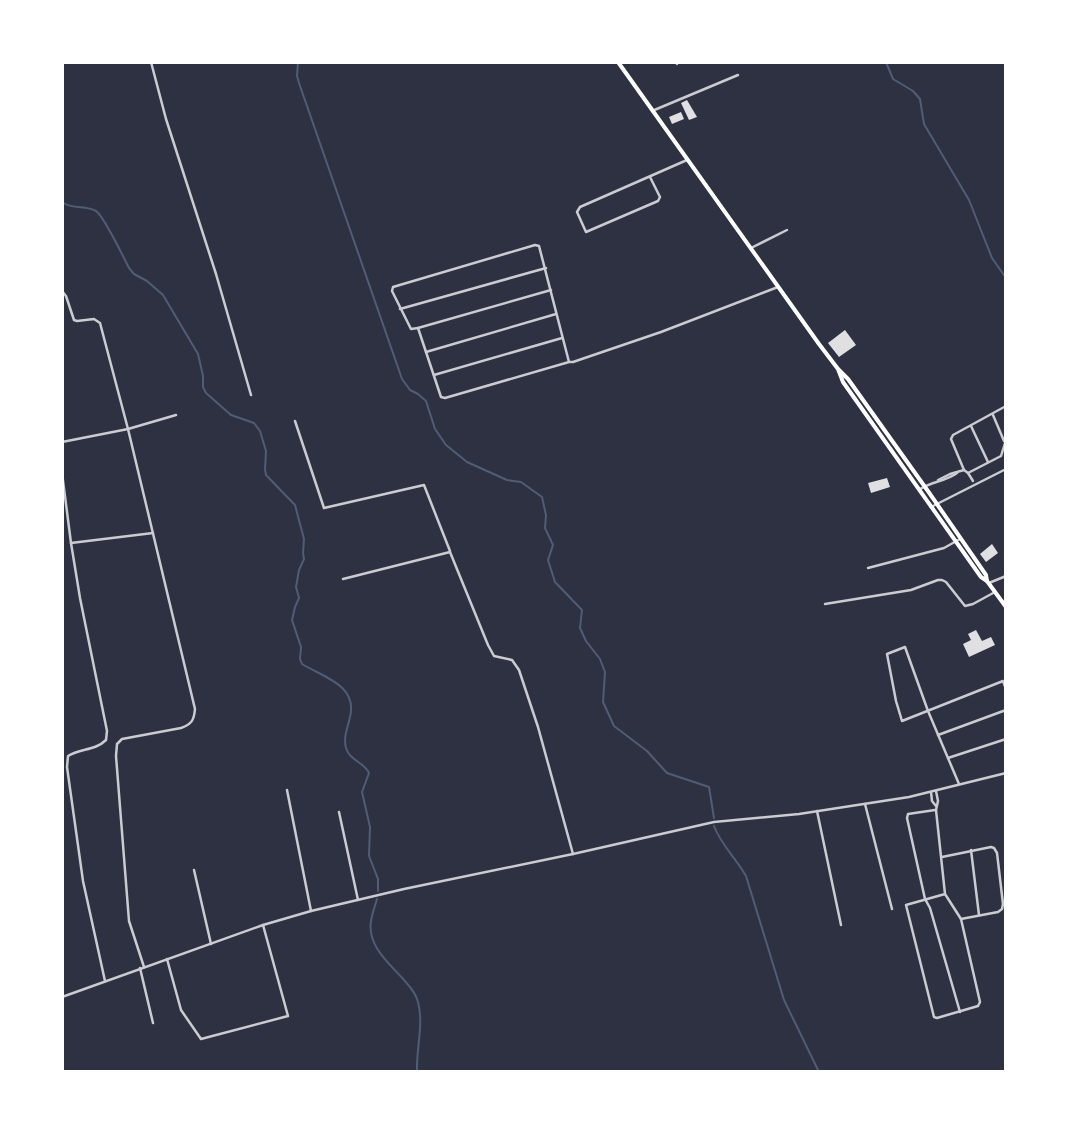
<svg xmlns="http://www.w3.org/2000/svg" width="1068" height="1134" font-family="'Fira Sans',sans-serif">
<style>
.lines{fill:none;stroke-linecap:round;stroke-linejoin:round}
.stream{stroke:#4f5d75;stroke-width:2}
.building{fill:#e0e0e3}
.minor{stroke:#caccd0;stroke-width:2.5}
.tertiary{stroke:#caccd0;stroke-width:2.5}
.primary{stroke:#fff;stroke-width:4}
</style>
<rect width="100%" height="100%" fill="#2d3142"/>
<g class="lines">
<g class="stream">
<polyline points="298,62 297,76 299,83 402,379 410,390 418,394 426,401 435,429 446,445 467,462 507,480 521,482 542,497 546,515 545,528 553,545 548,560 555,582 582,610 580,628 586,641 600,659 605,672 603,702 614,726 647,751 667,773 709,787 714,818"/>
<polyline points="886,62 893,79 913,91 920,99 924,124 969,200 992,258 1006,278"/>
<path d="M 62,202 C 73,210 85,205 96,211 C 103,215 124,258 129,268 L 134,274 L 147,281 L 163,295 L 198,354 L 203,376 L 203,387 L 206,393 L 231,415 L 254,423 L 260,431 L 266,451 L 265,469 L 266,475 L 295,505 L 304,539 L 303,553 L 304,559 L 299,570 L 296,587 L 299,598 L 295,607 L 292,620 L 301,647 L 300,659 L 302,664 C 323,677 358,685 350,717 C 348,727 343,737 346,748 C 350,761 364,762 369,773 L 362,792 L 370,827 L 369,856 L 378,879 L 378,891"/>
<path d="M 714,826 C 721,845 736,858 746,876 L 784,1000 L 819,1072"/>
<path d="M 377,899 C 375,906 372,914 371,921 C 367,946 389,963 404,980 C 410,987 416,993 418,1002 C 424,1024 416,1049 417,1072"/>
</g>
</g>
<g class="building">
<polygon points="687,100 697,117 689,120 681,103"/>
<polygon points="681,112 684,119 672,124 669,117"/>
<polygon points="845,330 856,345 839,357 828,343"/>
<polygon points="887,478 890,487 871,493 868,483"/>
<polygon points="992,544 998,553 986,562 980,554"/>
<polygon points="976,630 982,641 991,637 995,645 969,657 963,644 971,640 968,634"/>
</g>
<g class="lines">
<g class="minor">
<polyline points="151,62 166,119 216,274 251,395"/>
<polyline points="676,62 677,64"/>
<polyline points="652,111 738,75"/>
<polyline points="650,177 660,197 658,201 586,232 577,212 580,207 687,160"/>
<polyline points="751,248 787,230"/>
<path d="M 62,291 L 66,296 L 74,320 L 77,321 L 94,319 L 100,323 L 128,429 L 195,709 C 194,720 192,724 181,728 L 122,739 L 117,744 L 116,756 L 129,921 L 144,967"/>
<polyline points="400,309 546,268"/>
<polyline points="418,328 551,290"/>
<polyline points="426,352 556,314"/>
<polyline points="569,362 539,246 535,245 393,287 392,291 411,329 418,328 441,397 445,398 569,362 573,362 661,332 778,287"/>
<polyline points="434,375 562,338"/>
<polyline points="993,415 1004,441"/>
<polyline points="295,421 324,508 424,485 450,551"/>
<polyline points="971,426 988,462"/>
<polyline points="62,442 128,429 176,415"/>
<path d="M 62,473 L 71,543 L 80,598 L 107,731 L 106,740 C 95,751 80,748 68,756 L 67,767 L 83,881 L 105,981"/>
<polyline points="968,473 1001,456 1006,440"/>
<polyline points="938,480 950,474 964,470"/>
<polyline points="973,481 968,473 964,470 951,439 953,435 1006,406"/>
<path d="M 919,490 C 931,481 945,482 957,473"/>
<polyline points="931,507 1006,469"/>
<polyline points="71,543 153,533"/>
<polyline points="868,568 944,548 960,539"/>
<polyline points="343,579 450,552 488,645 494,656 512,660 519,670 538,727 573,854"/>
<polyline points="825,604 911,590 938,580 942,580 946,582 965,606 973,604 995,592"/>
<polyline points="938,735 1006,710"/>
<polyline points="948,758 1006,739"/>
<polyline points="959,784 928,711 905,647 887,654 896,701 902,721 1003,681 1006,689"/>
<polyline points="287,790 311,911"/>
<polyline points="936,791 938,801 936,810 945,894 961,919 980,1002 978,1006 937,1018 934,1017 906,905 945,894"/>
<polyline points="931,792 932,801 936,806"/>
<polyline points="865,804 892,909"/>
<polyline points="935,810 908,814 907,818 925,899 930,908 960,1012"/>
<polyline points="817,811 841,925"/>
<polyline points="339,812 358,900"/>
<polyline points="971,850 979,915"/>
<polyline points="942,857 991,847 994,848 997,853 1003,904 1002,909 998,912 961,919"/>
<polyline points="194,870 211,944"/>
<polyline points="167,959 181,1010 201,1039 288,1016 263,925"/>
<polyline points="140,968 153,1023"/>
</g>
<g class="tertiary">
<polyline points="989,583 1006,576"/>
<polyline points="62,997 263,925 311,911 404,889 573,854 714,822 799,814 909,797 1006,773"/>
</g>
<g class="primary">
<polyline points="618,62 819,344 838,369 848,379 930,494 986,575 987,581 981,577 843,382 838,369"/>
<polyline points="987,581 1006,607"/>
</g>
</g>
<rect width="1068" height="1134" fill="none" stroke="#ffffff" stroke-width="128"/>
</svg>
